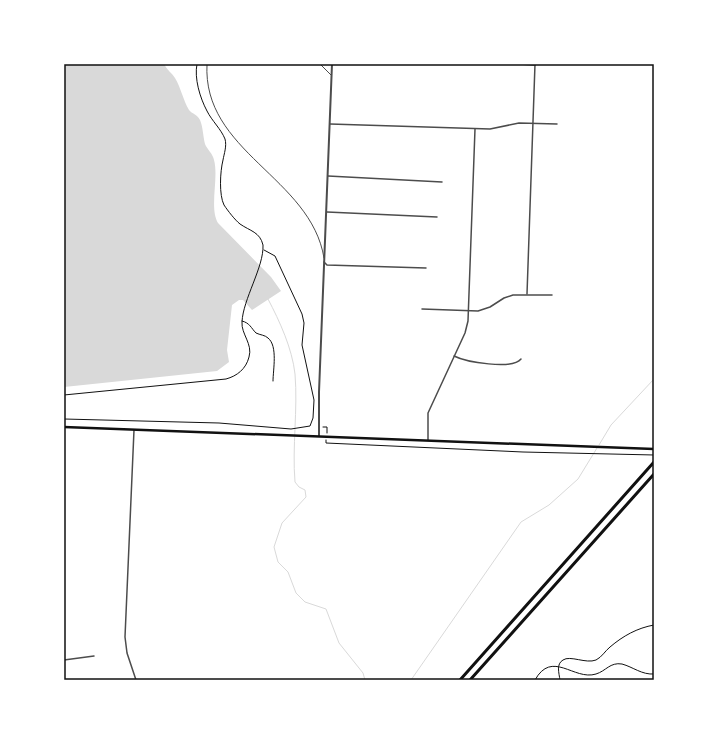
<svg xmlns="http://www.w3.org/2000/svg" width="718" height="744" font-family="Raleway,sans-serif">
<style>
.water{fill:#d9d9d9}
.lines{fill:none;stroke-linecap:round;stroke-linejoin:round}
.stream{stroke:#d9d9d9;stroke-width:1}
.path{stroke:#111;stroke-width:1}
.service{stroke:#4c4c4c;stroke-width:1}
.minor{stroke:#4c4c4c;stroke-width:1.5}
.tertiary{stroke:#4c4c4c;stroke-width:2}
.secondary{stroke:#111;stroke-width:2.5}
.motorway{stroke:#111;stroke-width:3}
.neatline{fill:none;stroke:#111;stroke-width:1.5}
</style>
<rect width="100%" height="100%" fill="#fff"/>
<path class="water" d="M 64,64 L 164,64 C 167,70 172,73 175,78 C 181,88 183,100 189,110 C 192,114 197,114 200,120 C 203,127 203,136 205,144 C 207,149 213,154 214,160 C 219,178 209,208 218,223 L 271,277 L 281,291 L 252,310 L 243,300 L 239,300 L 232,305 L 227,350 L 229,362 L 217,371 L 64,387 Z"/>
<g class="lines">
<g class="stream">
<path d="M 268,299 C 280,322 292,348 295,374 C 298,410 292,446 295,482 L 299,487 L 305,490 L 306,497 L 282,523 L 274,547 L 278,562 L 288,572 L 296,593 L 305,602 L 326,609 L 339,643 L 363,673 L 365,680"/>
<polyline points="599,445 611,425 654,379"/>
<polyline points="411,680 521,522 549,505 578,479 597,448"/>
</g>
<g class="path">
<path d="M 242,321 C 250,323 251,328 256,333 C 260,335 265,335 268,338 C 278,346 273,370 273,381"/>
<path d="M 64,395 L 226,379 C 237,376 246,369 249,357 C 253,344 241,334 242,322 C 243,299 264,267 263,245 C 260,232 250,231 240,224 C 235,220 228,211 224,205 C 219,195 220,172 223,160 C 224,154 227,146 225,139 C 221,129 212,121 207,111 C 200,98 194,78 197,64"/>
<polyline points="64,419 219,423 291,429 310,426 313,418 314,400 302,345 304,323 302,314 275,256 264,250"/>
<polyline points="323,427 327,427 327,433"/>
<polyline points="326,440 326,443 523,452 654,455"/>
<path d="M 535,680 C 552,649 574,681 596,674 C 606,671 610,662 622,664 C 633,667 642,675 654,674"/>
<path d="M 560,680 C 559,673 556,664 563,660 C 570,655 586,664 596,660 C 602,657 605,651 610,647 C 623,636 637,628 654,625"/>
</g>
<g class="service">
<path d="M 207,64 C 202,152 311,177 324,258"/>
<polyline points="320,64 331,75"/>
</g>
<g class="minor">
<polyline points="519,64 535,65"/>
<polyline points="330,124 490,129 519,123 557,124"/>
<polyline points="328,176 442,182"/>
<polyline points="327,212 437,217"/>
<polyline points="324,262 327,265 426,268"/>
<polyline points="527,294 535,64"/>
<polyline points="422,309 478,311 490,307 504,298 513,295 552,295"/>
<path d="M 454,356 C 466,362 512,370 521,359"/>
<polyline points="134,430 125,637 127,653 136,680"/>
<polyline points="428,440 428,413 465,333 468,321 475,129"/>
<polyline points="64,660 94,656"/>
</g>
<polyline class="tertiary" points="319,436 319,392 332,64"/>
<polyline class="secondary" points="64,427 654,449"/>
<g class="motorway">
<polyline points="460,680 654,462"/>
<polyline points="470,680 654,474"/>
</g>
</g>
<rect width="718" height="744" fill="none" stroke="#ffffff" stroke-width="130"/>
<rect x="65" y="65" width="588" height="614" class="neatline"/>
</svg>
